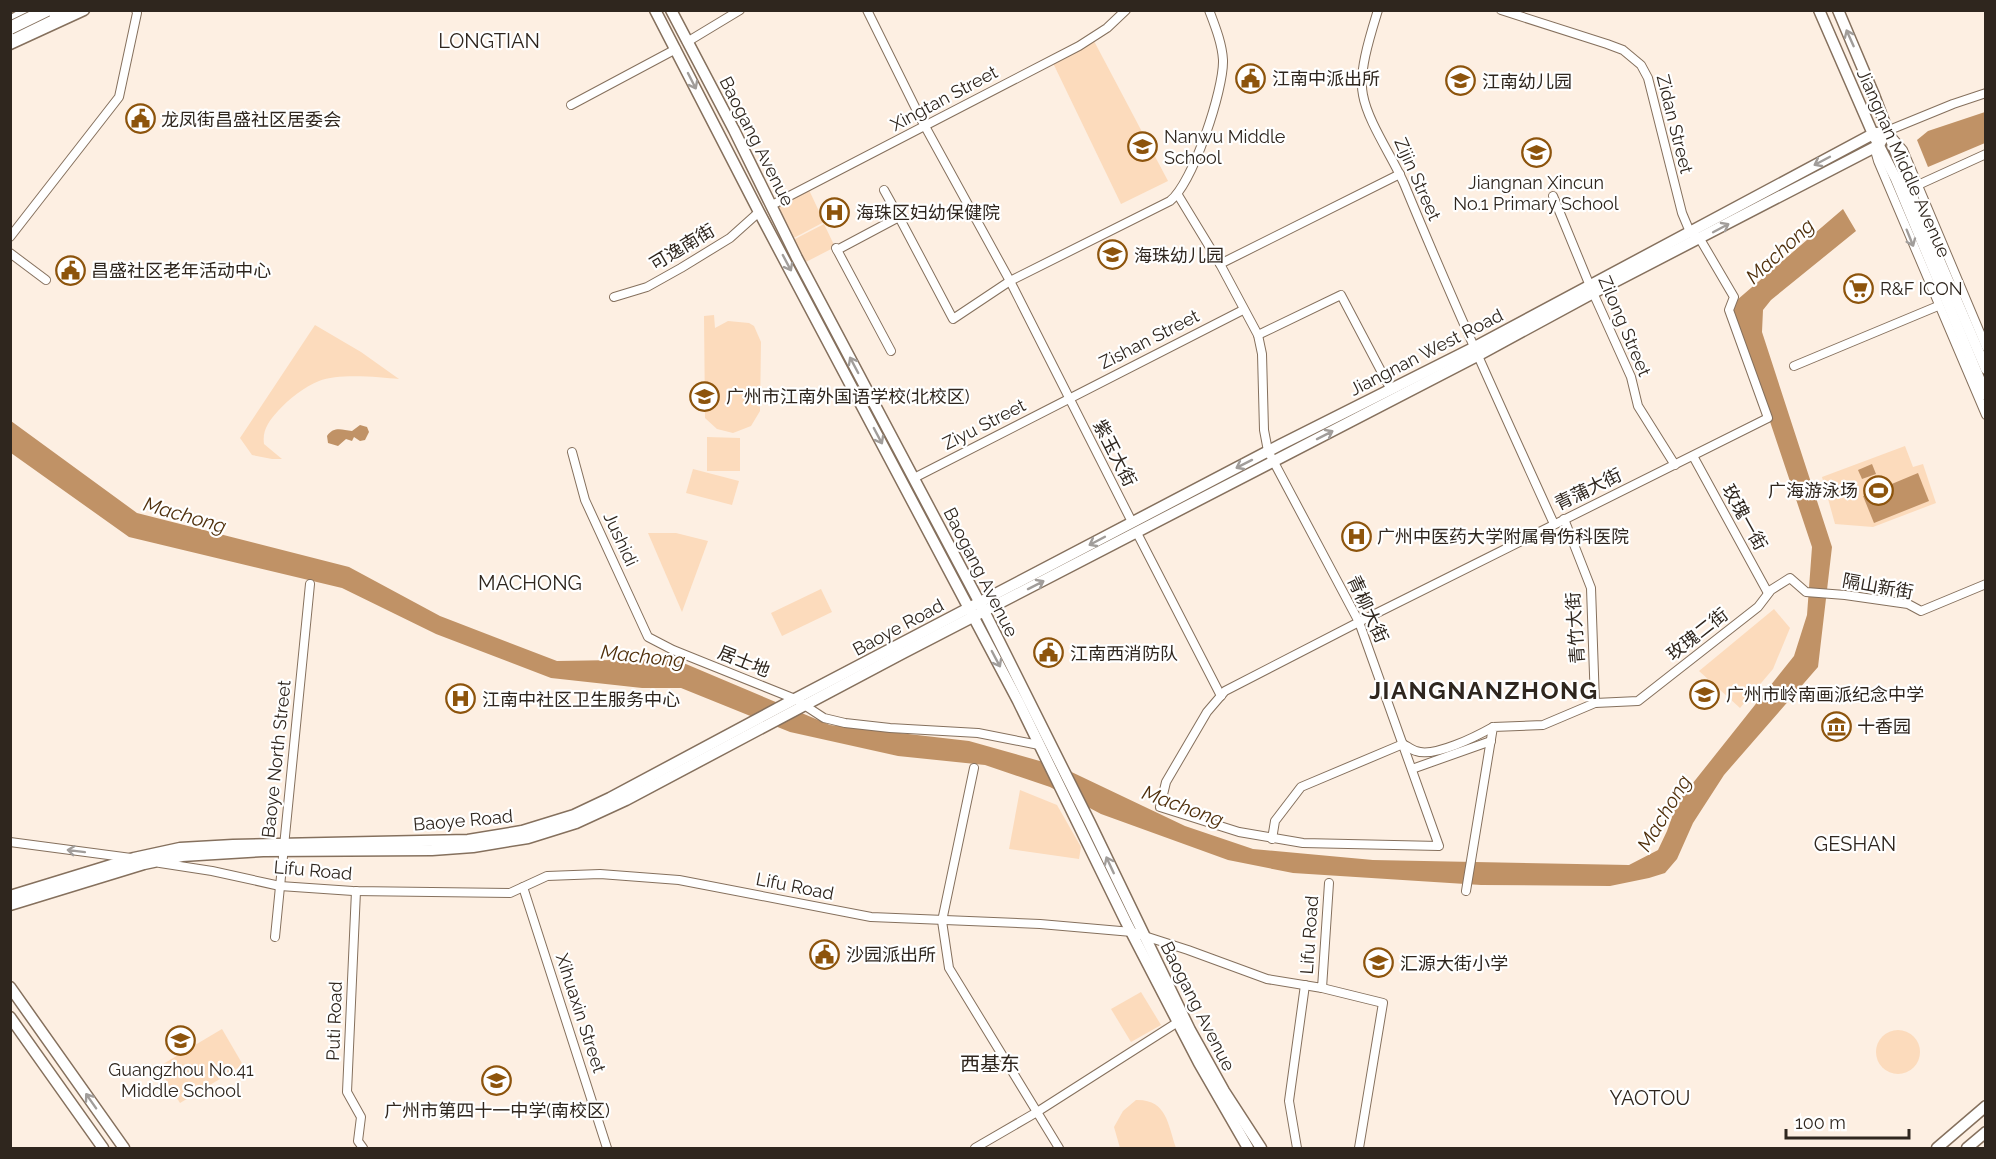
<svg xmlns="http://www.w3.org/2000/svg" width="1996" height="1159" font-family="Raleway,'Noto Sans SC',sans-serif">
<style>
.green{fill:#fcdbbc}
.water{fill:#c09266}
.lines{fill:none;stroke-linecap:round;stroke-linejoin:round}
.minor-casing{stroke:#85705d;stroke-width:10}
.major-casing{stroke:#85705d;stroke-width:13}
.highway-casing{stroke:#85705d;stroke-width:14}
.minor{stroke:#fff;stroke-width:8}
.major{stroke:#fff;stroke-width:10}
.highway{stroke:#fff;stroke-width:12}
.highway-bridge-casing{stroke:#85705d;stroke-width:14;stroke-linecap:butt}
.highway-bridge{stroke:#fff;stroke-width:12}
.oneway{stroke:#a19d9a}
.labels{text-anchor:middle;dominant-baseline:central;stroke-width:4.5;stroke-linejoin:round;paint-order:stroke}
.poi-label{font-size:18px;fill:#2f261e;stroke:#fff;text-anchor:start}
.street-label{font-size:18px;fill:#2f261e;stroke:#fff}
.neighbourhood-label{font-size:20px;fill:#2f261e;stroke:#fff}
.water-label{font-size:20px;font-style:italic;fill:#50300c;stroke:#fff}
.district-label{font-size:24px;font-weight:bold;letter-spacing:1.5px;fill:#2f261e;stroke:#fff}
</style>
<rect width="100%" height="100%" fill="#fdefe2"/>
<g class="green">
<polygon points="1094,41 1168,181 1121,204 1053,63"/>
<polygon points="809,190 824,222 792,239 776,207"/>
<polygon points="824,224 835,247 804,263 793,240"/>
<polygon points="714,315 715,328 728,321 749,323 754,326 761,342 760,411 751,426 733,433 717,429 705,418 704,316"/>
<path d="M 315,325 L 361,352 L 399,379 C 379,377 338,373 319,381 C 304,387 289,399 278,411 C 269,421 262,430 264,444 L 282,459 L 272,459 L 252,455 L 240,438 Z"/>
<polygon points="707,437 740,438 740,471 707,471"/>
<polygon points="1905,446 1913,467 1923,464 1936,503 1873,527 1835,524 1822,477"/>
<polygon points="693,469 739,481 732,505 686,493"/>
<polygon points="648,533 676,533 708,541 682,612"/>
<polygon points="821,589 832,612 782,636 771,613"/>
<polygon points="1774,609 1790,628 1773,669 1740,708 1699,671"/>
<polygon points="1020,790 1057,805 1081,847 1079,859 1009,849"/>
<polygon points="1141,992 1161,1025 1131,1042 1111,1009"/>
<polygon points="222,1029 243,1065 180,1103 158,1067"/>
<circle cx="1898" cy="1052" r="22"/>
<path d="M 1136,1100 C 1167,1099 1168,1125 1176,1148 L 1120,1148 L 1114,1127 L 1123,1111 Z"/>
</g>
<g class="water">
<polygon points="1985,112 1985,143 1928,167 1917,140 1928,131"/>
<polygon points="1843,209 1856,231 1771,300 1763,310 1762,332 1832,547 1818,667 1724,775 1693,823 1677,859 1665,873 1649,878 1610,886 1481,885 1293,873 1228,860 1101,814 1050,787 985,765 898,756 790,732 681,688 642,688 551,678 436,634 342,588 129,537 11,453 11,421 137,513 349,567 440,616 557,661 674,659 830,725 969,741 1061,767 1185,826 1253,849 1373,860 1629,865 1658,850 1667,831 1677,803 1794,656 1807,615 1812,547 1734,314 1733,308 1737,300"/>
<path d="M 360,425 L 367,427 L 369,432 L 365,440 L 360,441 L 354,437 L 352,441 L 346,439 L 338,446 L 328,443 L 327,436 C 334,426 342,430 352,431 Z"/>
<polygon points="1872,464 1876,474 1862,479 1858,470"/>
<polygon points="1918,473 1929,501 1874,523 1863,496"/>
</g>
<g class="lines">
<defs>
<g id="minor">
<polyline points="867,10 921,119 1010,281 1132,522"/>
<path d="M 1378,10 C 1371,33 1358,72 1363,95 C 1368,123 1394,159 1405,186 C 1452,300 1503,412 1554,524"/>
<polyline points="687,42 740,10"/>
<polyline points="1986,93 1953,104 1887,131 1903,150 1986,347"/>
<polyline points="571,105 676,49"/>
<polyline points="1879,145 1876,154 1878,161 1986,415"/>
<polyline points="1918,185 1986,154"/>
<polyline points="1178,195 1220,264 1258,335 1262,354 1264,430 1268,451 1359,622 1439,846 1303,843 1239,832 1160,807 1166,782 1207,712 1225,691 1359,622 1768,418 1729,310 1734,297 1700,239 1690,232 1682,213 1648,78 1641,65 1623,50 1607,44 1501,10"/>
<polyline points="1553,196 1590,286 1631,377 1638,406 1675,465"/>
<polyline points="772,205 1079,46 1107,28 1126,10"/>
<path d="M 899,217 L 953,319 L 1010,281 L 1170,201 C 1193,183 1224,89 1223,60 C 1222,43 1215,26 1209,10"/>
<polyline points="10,237 119,97 137,13 136,10"/>
<polyline points="836,248 891,351"/>
<polyline points="837,250 899,217 884,190"/>
<polyline points="10,253 46,280"/>
<polyline points="1220,264 1400,174"/>
<polyline points="614,297 647,287 681,268 730,238 759,212"/>
<polyline points="1258,335 1341,295 1390,388"/>
<polyline points="1794,366 1938,306"/>
<polyline points="572,452 585,500 648,637 673,650 795,699 824,718 845,723 890,728 978,733 1039,745"/>
<polyline points="1693,456 1768,593"/>
<polyline points="914,478 1243,310"/>
<polyline points="1564,519 1591,588 1595,703"/>
<polyline points="1137,533 1221,696"/>
<path d="M 1403,744 C 1407,746 1412,750 1416,751 C 1434,758 1477,736 1493,727"/>
<polyline points="974,768 942,921 949,968 1059,1148"/>
<polyline points="1412,769 1491,741"/>
<polyline points="1272,839 1275,821 1301,787 1403,744"/>
<polyline points="10,842 131,858"/>
<polyline points="160,863 212,871 280,886 353,891 510,893 547,876 600,874 679,880 871,917 1040,924 1132,932 1188,950 1267,979 1322,988 1329,883"/>
<polyline points="523,887 607,1148"/>
<polyline points="356,891 347,1092 361,1117 358,1141 363,1148"/>
<polyline points="1466,891 1493,727 1543,725 1595,703 1638,701 1758,607 1771,590 1790,578 1806,592 1845,595 1908,604 1921,611 1986,584"/>
<polyline points="275,937 310,584"/>
<polyline points="1322,988 1383,1003 1359,1148"/>
<polyline points="975,1148 1037,1112 1178,1022"/>
<polyline points="1297,1148 1289,1101 1305,985"/>
</g>
<g id="major">
<polyline points="655,10 759,212 1018,701 1126,922 1199,1063 1248,1148"/>
<polyline points="671,10 734,130 797,258 984,611 1090,823 1190,1030 1224,1091 1261,1148"/>
<polyline points="1819,10 1873,134 1896,179 1986,395"/>
<polyline points="1838,10 1874,95 1916,206 1986,369"/>
<polyline points="10,21 29,10"/>
<polyline points="10,44 84,10"/>
<polyline points="10,896 134,858 180,848 233,845 468,840 522,831 574,815 610,798 795,699 1280,445 1473,348 1873,134 1887,131"/>
<polyline points="10,905 144,864 182,856 263,851 432,850 473,847 528,838 576,823 626,800 903,653 1477,356 1593,293 1879,145 1887,131"/>
<polyline points="10,987 124,1148"/>
<polyline points="10,1017 103,1148"/>
<polyline points="1937,1148 1986,1106"/>
<polyline points="1967,1148 1986,1132"/>
</g>
<polyline id="highway" points="10,37 66,10"/>
</defs>
<use href="#minor" class="minor-casing"/>
<use href="#major" class="major-casing"/>
<use href="#highway" class="highway-casing"/>
<use href="#minor" class="minor"/>
<use href="#major" class="major"/>
<use href="#highway" class="highway"/>
<defs>
<polyline id="highway-bridge" points="10,28 47,10"/>
</defs>
<use href="#highway-bridge" class="highway-bridge-casing"/>
<use href="#highway-bridge" class="highway-bridge"/>
</g>
<defs><path id="oneway-shaft" d="M-6 0H5M1.5-3L5.5 0L1.5 3" fill="none" stroke-width="1.6" stroke-linecap="round" stroke-linejoin="round" transform="scale(1.5)"/></defs>
<g class="oneway">
<use href="#oneway-shaft" transform="translate(1850 38) rotate(-114)"/>
<use href="#oneway-shaft" transform="translate(692 81) rotate(63)"/>
<use href="#oneway-shaft" transform="translate(1822 161) rotate(152)"/>
<use href="#oneway-shaft" transform="translate(1721 228) rotate(-28)"/>
<use href="#oneway-shaft" transform="translate(1910 238) rotate(68)"/>
<use href="#oneway-shaft" transform="translate(787 263) rotate(62)"/>
<use href="#oneway-shaft" transform="translate(854 365) rotate(-118)"/>
<use href="#oneway-shaft" transform="translate(1325 435) rotate(-27)"/>
<use href="#oneway-shaft" transform="translate(878 436) rotate(62)"/>
<use href="#oneway-shaft" transform="translate(1244 464) rotate(153)"/>
<use href="#oneway-shaft" transform="translate(1097 541) rotate(152)"/>
<use href="#oneway-shaft" transform="translate(1036 585) rotate(-27)"/>
<use href="#oneway-shaft" transform="translate(996 659) rotate(62)"/>
<use href="#oneway-shaft" transform="translate(76 851) rotate(-173)"/>
<use href="#oneway-shaft" transform="translate(1110 865) rotate(-115)"/>
<use href="#oneway-shaft" transform="translate(91 1101) rotate(-125)"/>
</g>
<defs>
<symbol id="civic-ring" viewBox="-11 -11 22 22"><circle r="9.5" fill="#fff" stroke="#8d540c" stroke-width="1.5"/><path d="M-.6-6.5H3V-4.5H.6V-3L4-1V1h2V6H-6V1h2V-1L-.6-3ZM-1.2 2.5V6h2.4V2.5Z" fill="#8d540c"/></symbol>
<symbol id="school-ring" viewBox="-11 -11 22 22"><circle r="9.5" fill="#fff" stroke="#8d540c" stroke-width="1.5"/><path d="M0-5L7-2L0 1L-7-2ZM-4 1L0 2.5L4 1V4Q0 6-4 4Z" fill="#8d540c"/></symbol>
<symbol id="hospital-ring" viewBox="-11 -11 22 22"><circle r="9.5" fill="#fff" stroke="#8d540c" stroke-width="1.5"/><path d="M-5-5h3v3.5h4V-5h3V5h-3V1.5h-4V5h-3Z" fill="#8d540c"/></symbol>
<symbol id="supermarket-ring" viewBox="-11 -11 22 22"><circle r="9.5" fill="#fff" stroke="#8d540c" stroke-width="1.5"/><path d="M-6-5.5h2.5l.6 2H6L4.5 2H-2.5L-4.4-4H-6ZM-1.5 3.2a1.3 1.3 0 1 0 .1 0ZM3 3.2a1.3 1.3 0 1 0 .1 0Z" fill="#8d540c"/></symbol>
<symbol id="stadium-ring" viewBox="-11 -11 22 22"><circle r="9.5" fill="#fff" stroke="#8d540c" stroke-width="1.5"/><path d="M0-5a6.5 5 0 1 0 0 10a6.5 5 0 1 0 0-10ZM-3.5-1.8h7v3.6h-7Z" fill="#8d540c"/></symbol>
<symbol id="museum-ring" viewBox="-11 -11 22 22"><circle r="9.5" fill="#fff" stroke="#8d540c" stroke-width="1.5"/><path d="M0-6L6-3V-2H-6V-3ZM-5-1h2V3h-2ZM-1-1h2V3h-2ZM3-1h2V3H3ZM-6 4H6V6H-6Z" fill="#8d540c"/></symbol>
</defs>
<g fill-rule="evenodd">
<use href="#civic-ring" x="1234" y="62" width="33" height="33"/>
<use href="#school-ring" x="1444" y="64" width="33" height="33"/>
<use href="#civic-ring" x="124" y="102" width="33" height="33"/>
<use href="#school-ring" x="1126" y="130" width="33" height="33"/>
<use href="#school-ring" x="1520" y="136" width="33" height="33"/>
<use href="#hospital-ring" x="818" y="196" width="33" height="33"/>
<use href="#school-ring" x="1096" y="238" width="33" height="33"/>
<use href="#civic-ring" x="54" y="254" width="33" height="33"/>
<use href="#supermarket-ring" x="1842" y="272" width="33" height="33"/>
<use href="#school-ring" x="688" y="380" width="33" height="33"/>
<use href="#stadium-ring" x="1862" y="474" width="33" height="33"/>
<use href="#hospital-ring" x="1340" y="520" width="33" height="33"/>
<use href="#civic-ring" x="1032" y="636" width="33" height="33"/>
<use href="#school-ring" x="1688" y="678" width="33" height="33"/>
<use href="#hospital-ring" x="444" y="682" width="33" height="33"/>
<use href="#museum-ring" x="1820" y="710" width="33" height="33"/>
<use href="#civic-ring" x="808" y="938" width="33" height="33"/>
<use href="#school-ring" x="1362" y="946" width="33" height="33"/>
<use href="#school-ring" x="164" y="1024" width="33" height="33"/>
<use href="#school-ring" x="480" y="1064" width="33" height="33"/>
</g>
<g class="labels">
<g class="poi-label">
<text x="1272" y="78">江南中派出所</text>
<text x="1482" y="81">江南幼儿园</text>
<text x="161" y="119">龙凤街昌盛社区居委会</text>
<text x="1164" y="136">Nanwu Middle<tspan x="1164" dy="21">School</tspan></text>
<text x="1536" y="182" text-anchor="middle">Jiangnan Xincun<tspan x="1536" dy="21">No.1 Primary School</tspan></text>
<text x="856" y="212">海珠区妇幼保健院</text>
<text x="1134" y="255">海珠幼儿园</text>
<text x="91" y="270">昌盛社区老年活动中心</text>
<text x="1880" y="288">R&amp;F ICON</text>
<text x="726" y="396">广州市江南外国语学校(北校区)</text>
<text x="1858" y="490" text-anchor="end">广海游泳场</text>
<text x="1377" y="536">广州中医药大学附属骨伤科医院</text>
<text x="1070" y="653">江南西消防队</text>
<text x="1726" y="694">广州市岭南画派纪念中学</text>
<text x="482" y="699">江南中社区卫生服务中心</text>
<text x="1857" y="726">十香园</text>
<text x="846" y="954">沙园派出所</text>
<text x="1400" y="963">汇源大街小学</text>
<text x="181" y="1069" text-anchor="middle">Guangzhou No.41<tspan x="181" dy="21">Middle School</tspan></text>
<text x="497" y="1110" text-anchor="middle">广州市第四十一中学(南校区)</text>
</g>
<g class="street-label">
<text transform="translate(944 98) rotate(-28)">Xingtan Street</text>
<text transform="translate(1675 124) rotate(76)">Zidan Street</text>
<text transform="translate(757 141) rotate(63)">Baogang Avenue</text>
<text transform="translate(1904 163) rotate(66)">Jiangnan Middle Avenue</text>
<text transform="translate(1418 179) rotate(66)">Zijin Street</text>
<text transform="translate(682 247) rotate(-31)">可逸南街</text>
<text transform="translate(1625 326) rotate(67)">Zilong Street</text>
<text transform="translate(1149 339) rotate(-27)">Zishan Street</text>
<text transform="translate(1426 352) rotate(-27)">Jiangnan West Road</text>
<text transform="translate(984 424) rotate(-27)">Ziyu Street</text>
<text transform="translate(1115 453) rotate(63)">紫玉大街</text>
<text transform="translate(1588 489) rotate(-26)">青蒲大街</text>
<text transform="translate(1745 517) rotate(61)">玫瑰一街</text>
<text transform="translate(621 539) rotate(65)">Jushidi</text>
<text transform="translate(981 572) rotate(63)">Baogang Avenue</text>
<text transform="translate(1878 586) rotate(10)">隔山新街</text>
<text transform="translate(1368 609) rotate(65)">青柳大街</text>
<text transform="translate(898 627) rotate(-28)">Baoye Road</text>
<text transform="translate(1575 628) rotate(-94)">青竹大街</text>
<text transform="translate(1697 634) rotate(-38)">玫瑰二街</text>
<text transform="translate(744 661) rotate(22)">居士地</text>
<text transform="translate(276 759) rotate(-84)">Baoye North Street</text>
<text transform="translate(463 820) rotate(-5)">Baoye Road</text>
<text transform="translate(313 870) rotate(5)">Lifu Road</text>
<text transform="translate(795 886) rotate(11)">Lifu Road</text>
<text transform="translate(1309 935) rotate(-86)">Lifu Road</text>
<text transform="translate(1198 1006) rotate(63)">Baogang Avenue</text>
<text transform="translate(581 1013) rotate(72)">Xihuaxin Street</text>
<text transform="translate(334 1021) rotate(-88)">Puti Road</text>
</g>
<g class="neighbourhood-label">
<text x="489" y="41">LONGTIAN</text>
<text x="530" y="583">MACHONG</text>
<text x="1855" y="844">GESHAN</text>
<text x="990" y="1064">西基东</text>
<text x="1650" y="1098">YAOTOU</text>
</g>
<g class="water-label">
<text transform="translate(1780 251) rotate(-43)">Machong</text>
<text transform="translate(185 515) rotate(16)">Machong</text>
<text transform="translate(643 656) rotate(6)">Machong</text>
<text transform="translate(1183 806) rotate(20)">Machong</text>
<text transform="translate(1664 813) rotate(-59)">Machong</text>
</g>
<g class="district-label">
<text x="1484" y="690">JIANGNANZHONG</text>
</g>
</g>
<rect width="1996" height="1159" fill="none" stroke="#2f261e" stroke-width="24"/>
<path d="M1786 1129v9h123v-9" fill="none" stroke="#2f261e" stroke-width="3"/>
<text x="1795" y="1129" font-size="18" fill="#2f261e" stroke="#ffffff" stroke-width="4.5" paint-order="stroke">100 m</text>
</svg>
